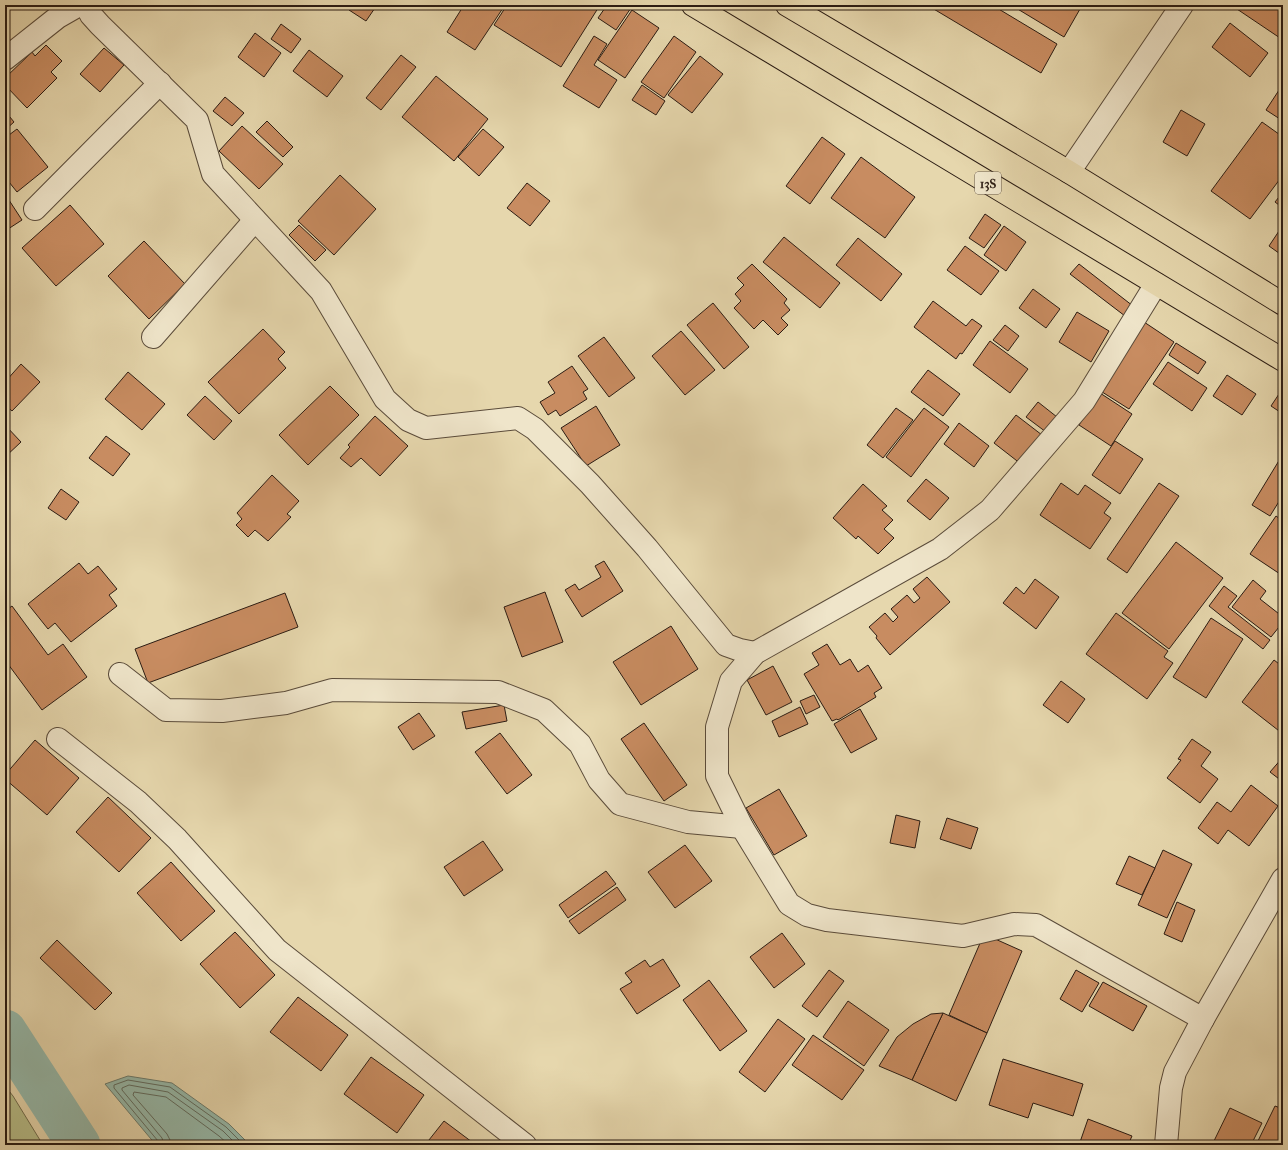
<svg xmlns="http://www.w3.org/2000/svg" width="1288" height="1150" font-family="'IM FELL French Canon',serif">
<style>
.green{fill:#b7be89;stroke:#716d4e}
.water{fill:#96baab;stroke:#6b7b6e}
.lines{fill:none;stroke-linecap:round;stroke-linejoin:round}
.shore{stroke:#606b5f;stroke-width:1}
.river{stroke:#96baab;stroke-width:43}
.building{fill:#c88c61;stroke:#2b1c13}
.minor-casing{stroke:#5a4b3a;stroke-width:24}
.highway-casing{stroke:#2b1c13;stroke-width:24}
.minor{stroke:#efe5ca;stroke-width:22}
.highway{stroke:#e6d7ad;stroke-width:22}
.labels{text-anchor:middle;dominant-baseline:central;stroke-width:4;stroke-linejoin:round;paint-order:stroke}
.shield{fill:#efe5ca;stroke:#66584a;stroke-width:1}
.shield-label{font-size:13px;font-weight:bold;fill:#2b1c13}
</style>
<rect width="100%" height="100%" fill="#e6d7ad"/>
<filter id="stains"><feTurbulence type="fractalNoise" baseFrequency=".005" numOctaves="4"/><feColorMatrix values="0 0 0 0 .2 0 0 0 0 .09 0 0 0 0 .02 0 0 0 .5 -.17"/></filter>
<radialGradient id="worn" r=".72"><stop offset=".6" stop-color="#630" stop-opacity="0"/><stop offset="1" stop-color="#630" stop-opacity=".3"/></radialGradient>
<polygon class="green" points="5,1086 13,1096 43,1145 5,1145"/>
<polygon class="water" points="128,1076 172,1083 229,1124 250,1145 156,1145 105,1084"/>
<g class="lines">
<g class="shore">
<polyline points="159,1145 158,1141 114,1088 114,1085 128,1080 170,1087 226,1127 244,1145"/>
<polyline points="164,1145 162,1138 122,1090 122,1088 129,1085 168,1092 223,1131 237,1145"/>
<polyline points="170,1145 170,1140 167,1134 133,1095 134,1092 166,1097 219,1136 229,1145"/>
</g>
<polyline class="river" points="5,1031 79,1145"/>
</g>
<g class="building">
<polygon points="352,5 377,5 366,21 349,10"/>
<polygon points="464,5 505,5 475,50 447,32"/>
<polygon points="507,5 600,5 561,67 494,25"/>
<polygon points="607,5 633,5 616,30 598,18"/>
<polygon points="927,5 992,5 1057,44 1041,73"/>
<polygon points="1011,5 1073,5 1080,9 1064,37"/>
<polygon points="1231,5 1283,5 1283,40"/>
<polygon points="632,10 659,28 625,78 598,60"/>
<polygon points="1230,23 1268,53 1250,77 1212,47"/>
<polygon points="281,24 301,39 291,53 271,39"/>
<polygon points="255,33 281,53 264,77 238,57"/>
<polygon points="594,36 607,44 594,65 617,80 599,108 563,86"/>
<polygon points="674,36 696,52 664,98 641,82"/>
<polygon points="46,45 62,61 51,72 57,78 27,108 5,85 5,78 32,52 35,56"/>
<polygon points="104,48 124,65 100,92 80,74"/>
<polygon points="309,50 343,76 327,97 293,71"/>
<polygon points="401,55 416,67 381,110 366,98"/>
<polygon points="700,56 723,74 692,113 668,95"/>
<polygon points="436,76 488,119 454,161 402,117"/>
<polygon points="1283,84 1283,121 1266,110"/>
<polygon points="642,85 665,101 656,115 632,100"/>
<polygon points="225,97 244,113 232,126 213,111"/>
<polygon points="1181,110 1205,124 1187,156 1163,142"/>
<polygon points="5,111 14,122 5,130"/>
<polygon points="267,121 293,147 283,157 256,132"/>
<polygon points="1262,122 1283,137 1283,175 1250,219 1211,191"/>
<polygon points="242,126 283,164 259,189 219,151"/>
<polygon points="17,129 48,167 17,192 5,177 5,138"/>
<polygon points="483,129 504,147 479,176 458,157"/>
<polygon points="822,137 845,154 810,204 786,186"/>
<polygon points="861,157 915,197 885,238 831,198"/>
<polygon points="340,175 376,209 334,255 298,221"/>
<polygon points="527,183 550,201 530,226 507,208"/>
<polygon points="1283,192 1283,208 1275,202"/>
<polygon points="5,194 22,220 5,231"/>
<polygon points="70,205 104,244 56,286 22,248"/>
<polygon points="985,214 1001,225 984,248 969,238"/>
<polygon points="299,225 326,250 315,261 289,235"/>
<polygon points="1283,225 1283,256 1269,246"/>
<polygon points="1004,226 1026,242 1006,271 984,255"/>
<polygon points="784,237 840,283 820,308 763,262"/>
<polygon points="858,238 902,274 881,301 836,265"/>
<polygon points="144,241 185,284 149,319 108,276"/>
<polygon points="965,246 999,271 981,295 947,270"/>
<polygon points="752,264 787,299 784,303 790,310 781,318 788,325 778,335 763,320 754,329 734,308 741,301 735,294 744,285 737,278"/>
<polygon points="1079,264 1133,306 1125,316 1070,274"/>
<polygon points="1033,289 1060,309 1046,328 1019,308"/>
<polygon points="933,301 966,326 972,319 982,326 962,354 960,353 956,359 914,327"/>
<polygon points="713,303 749,347 724,369 687,325"/>
<polygon points="1077,312 1109,331 1091,362 1059,342"/>
<polygon points="1144,322 1174,342 1129,409 1099,390"/>
<polygon points="1005,325 1019,336 1008,351 993,340"/>
<polygon points="263,329 285,352 278,359 286,368 239,414 208,382"/>
<polygon points="681,331 715,370 685,395 652,356"/>
<polygon points="604,337 635,378 609,397 578,356"/>
<polygon points="990,341 1028,369 1010,393 973,365"/>
<polygon points="1176,343 1206,362 1198,374 1169,355"/>
<polygon points="1168,362 1207,388 1192,411 1153,384"/>
<polygon points="21,364 40,382 12,411 5,405 5,382"/>
<polygon points="572,366 588,389 583,392 587,399 560,416 556,410 548,415 540,402 555,393 548,382"/>
<polygon points="928,370 960,394 943,416 911,392"/>
<polygon points="128,372 165,404 142,430 105,399"/>
<polygon points="1227,375 1256,394 1242,415 1213,396"/>
<polygon points="330,386 359,415 308,465 279,435"/>
<polygon points="1100,393 1132,414 1111,446 1079,425"/>
<polygon points="1279,394 1283,397 1283,414 1271,406"/>
<polygon points="205,396 232,421 214,440 187,415"/>
<polygon points="1038,402 1057,417 1046,432 1026,417"/>
<polygon points="596,406 620,445 586,466 561,428"/>
<polygon points="896,408 913,420 883,458 867,445"/>
<polygon points="924,408 949,427 911,477 886,457"/>
<polygon points="1016,415 1042,435 1021,464 994,443"/>
<polygon points="375,416 408,446 380,476 361,458 351,467 340,458 350,447 348,445"/>
<polygon points="959,423 989,446 974,467 944,444"/>
<polygon points="5,425 21,442 5,457"/>
<polygon points="106,436 130,454 113,476 89,458"/>
<polygon points="1115,441 1143,459 1120,494 1092,475"/>
<polygon points="1283,454 1283,495 1270,516 1252,505"/>
<polygon points="272,475 299,501 287,514 291,517 268,541 255,530 248,537 236,525 242,519 237,513"/>
<polygon points="926,479 949,498 930,520 907,501"/>
<polygon points="1061,483 1078,495 1085,485 1111,503 1104,513 1111,518 1090,549 1040,515"/>
<polygon points="1159,483 1179,496 1127,573 1107,559"/>
<polygon points="863,484 887,506 882,510 893,520 884,529 894,538 878,554 858,536 856,539 833,518"/>
<polygon points="61,489 79,502 66,520 48,508"/>
<polygon points="1276,516 1283,521 1283,570 1280,574 1250,554"/>
<polygon points="1176,542 1223,578 1169,649 1122,613"/>
<polygon points="604,561 623,591 582,617 565,590 575,584 579,590 601,577 595,566"/>
<polygon points="79,563 88,574 98,566 117,589 109,595 117,606 71,642 55,623 48,629 28,604"/>
<polygon points="927,577 950,602 890,655 876,638 877,636 869,627 885,613 893,622 898,617 891,609 907,595 914,603 920,598 913,589"/>
<polygon points="1035,579 1059,597 1036,629 1003,603 1016,587 1024,594"/>
<polygon points="1253,580 1266,591 1260,599 1283,617 1283,622 1271,637 1232,607"/>
<polygon points="1224,586 1237,596 1228,607 1270,640 1263,649 1209,606"/>
<polygon points="545,592 563,642 522,657 504,607"/>
<polygon points="285,593 298,627 148,683 135,649"/>
<polygon points="12,606 48,655 63,644 87,677 42,710 5,660 5,611"/>
<polygon points="1116,613 1168,651 1164,657 1173,663 1147,699 1086,654"/>
<polygon points="1211,618 1243,639 1206,698 1173,677"/>
<polygon points="671,626 698,669 641,705 613,662"/>
<polygon points="827,644 840,665 850,659 858,672 868,665 882,688 874,693 876,697 838,720 837,719 832,721 804,674 819,665 812,653"/>
<polygon points="1274,660 1283,667 1283,734 1242,702"/>
<polygon points="773,666 792,702 766,715 747,680"/>
<polygon points="1061,681 1085,699 1068,723 1043,705"/>
<polygon points="814,695 820,707 806,714 800,701"/>
<polygon points="504,705 507,721 466,729 462,712"/>
<polygon points="800,707 808,724 779,737 772,721"/>
<polygon points="860,709 877,739 851,753 834,724"/>
<polygon points="419,713 435,736 413,750 398,727"/>
<polygon points="644,723 687,785 664,801 621,739"/>
<polygon points="500,733 532,775 507,794 475,752"/>
<polygon points="1192,739 1211,752 1201,766 1218,779 1200,803 1167,778 1181,760 1178,759"/>
<polygon points="35,740 79,778 47,815 5,779 5,775"/>
<polygon points="1283,757 1283,782 1270,772"/>
<polygon points="1251,785 1278,806 1249,846 1228,830 1218,844 1198,828 1217,802 1231,812"/>
<polygon points="779,789 807,836 774,855 746,808"/>
<polygon points="108,797 151,838 119,872 76,832"/>
<polygon points="896,815 920,821 915,848 890,843"/>
<polygon points="947,818 978,828 971,849 940,839"/>
<polygon points="483,841 503,870 464,896 444,867"/>
<polygon points="685,845 712,881 675,908 648,872"/>
<polygon points="1163,850 1192,864 1167,918 1138,905"/>
<polygon points="1129,856 1155,868 1142,895 1116,884"/>
<polygon points="171,862 215,911 181,941 137,893"/>
<polygon points="606,871 616,884 568,918 559,905"/>
<polygon points="617,887 626,900 579,934 569,921"/>
<polygon points="1177,902 1195,910 1182,942 1164,934"/>
<polygon points="235,932 275,975 240,1008 200,964"/>
<polygon points="782,933 805,964 774,988 750,957"/>
<polygon points="984,934 1022,951 987,1033 949,1015"/>
<polygon points="57,940 112,993 95,1010 40,958"/>
<polygon points="663,959 680,986 637,1014 620,989 632,982 625,973 645,960 650,967"/>
<polygon points="829,970 844,981 817,1017 802,1006"/>
<polygon points="1076,970 1099,983 1082,1012 1060,999"/>
<polygon points="709,980 747,1031 720,1051 683,1000"/>
<polygon points="1103,982 1147,1006 1133,1031 1089,1006"/>
<polygon points="298,997 348,1035 321,1071 270,1032"/>
<polygon points="848,1001 889,1030 864,1066 823,1037"/>
<polygon points="943,1013 987,1033 956,1101 912,1080"/>
<polygon points="943,1013 912,1080 879,1066 897,1037 913,1024 931,1014"/>
<polygon points="778,1019 805,1039 765,1092 739,1072"/>
<polygon points="813,1035 864,1070 842,1100 792,1065"/>
<polygon points="371,1057 424,1095 397,1133 344,1094"/>
<polygon points="1003,1059 1083,1084 1073,1116 1033,1103 1028,1118 989,1105"/>
<polygon points="1275,1106 1283,1109 1283,1145 1256,1145"/>
<polygon points="1230,1108 1262,1123 1251,1145 1217,1145 1213,1143"/>
<polygon points="1088,1119 1132,1136 1128,1145 1079,1145"/>
<polygon points="444,1121 476,1145 425,1145"/>
</g>
<g class="lines">
<defs>
<g id="minor">
<polyline points="86,5 91,15 100,25 197,120 213,174 321,291 385,399 408,420 426,428 518,418 535,429 590,484 647,548 726,645 740,650 755,653"/>
<polyline points="5,59 58,17 79,5"/>
<polyline points="1069,172 1182,5"/>
<polyline points="35,209 160,83"/>
<polyline points="1156,284 1084,401 990,510 940,549 755,653 731,681 717,727 717,776 742,827 789,904 807,915 827,920 963,936 1014,924 1036,925 1203,1019"/>
<polyline points="153,337 255,220"/>
<polyline points="120,674 166,710 222,711 286,703 332,690 498,692 544,710 580,744 599,780 620,804 688,822 742,827"/>
<polyline points="58,739 138,802 177,839 277,950 525,1145"/>
<polyline points="1166,1145 1171,1088 1175,1072 1203,1019 1283,879"/>
</g>
<g id="highway">
<polyline points="693,5 1283,360"/>
<polyline points="787,5 1069,172 1283,304"/>
</g>
</defs>
<use href="#minor" class="minor-casing"/>
<use href="#highway" class="highway-casing"/>
<use href="#minor" class="minor"/>
<use href="#highway" class="highway"/>
</g>
<g class="labels">
<rect class="shield" x="975" y="172" width="26" height="22" rx="3"/>
<g class="shield-label">
<text x="988" y="183">13S</text>
</g>
</g>
<rect width="1288" height="1150" fill="none" stroke="#e6d7ad" stroke-width="20"/>
<rect x="6" y="6" width="1276" height="1138" fill="none" stroke="#2b1c13" stroke-width="2"/>
<rect x="10" y="10" width="1268" height="1130" fill="none" stroke="#2b1c13"/>
<rect width="100%" height="100%" filter="url(#stains)"/>
<rect width="100%" height="100%" fill="url(#worn)"/>
</svg>
